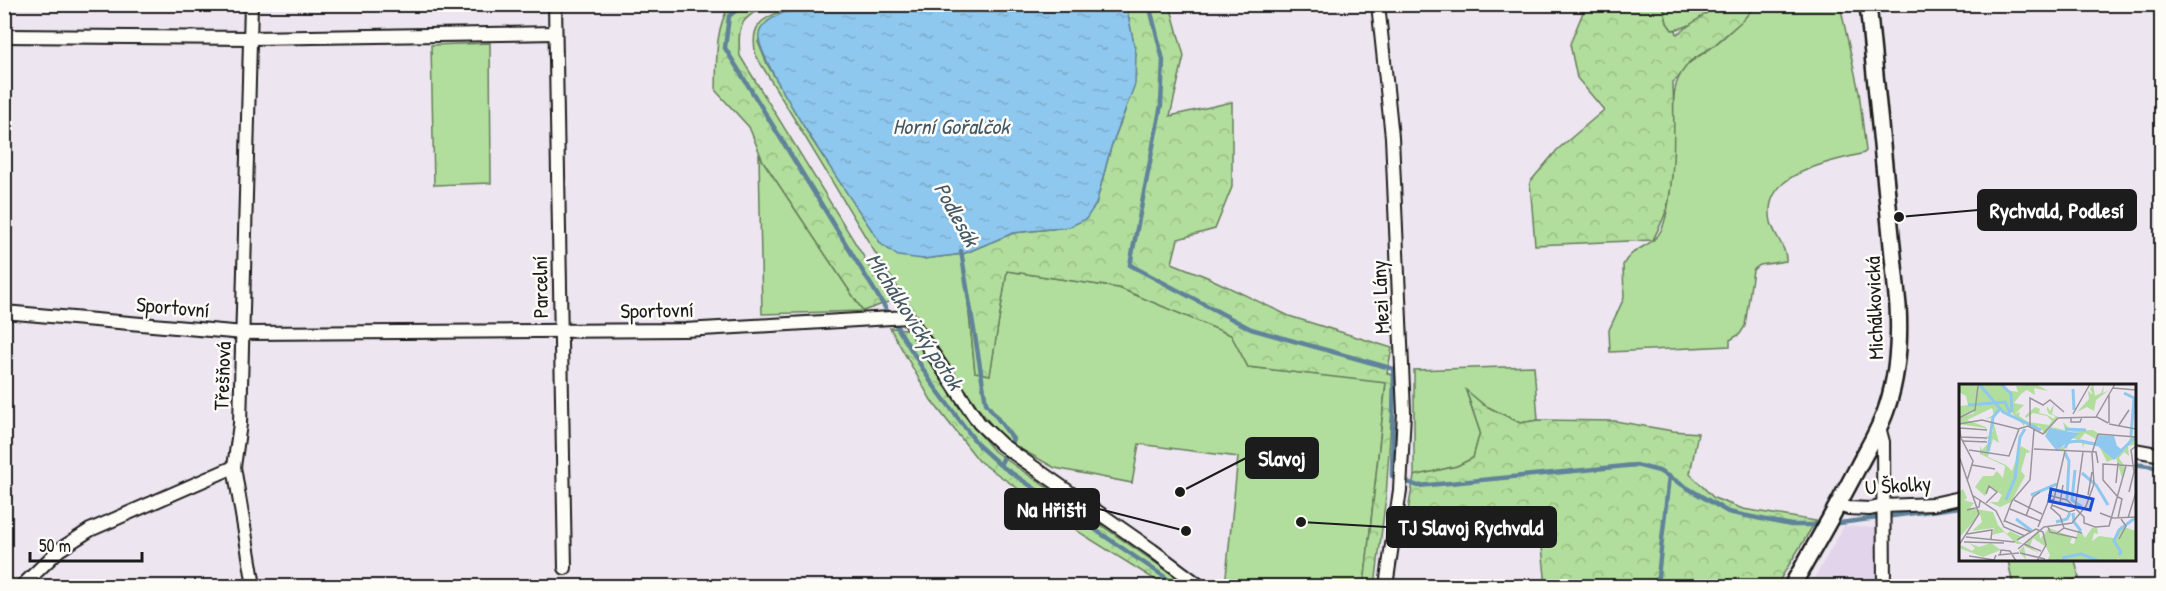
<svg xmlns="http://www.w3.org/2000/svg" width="2166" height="591" font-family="'Patrick Hand',sans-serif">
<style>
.built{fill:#e2d5eb}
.grass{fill:#b1de9c;stroke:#667d5c;stroke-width:1.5}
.forest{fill:url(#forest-crowns);stroke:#667d5c;stroke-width:1.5}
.water{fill:url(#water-ripples);stroke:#61839a;stroke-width:1.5}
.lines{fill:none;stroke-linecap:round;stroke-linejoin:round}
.stream{stroke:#61839a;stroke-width:4.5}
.minor-casing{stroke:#1c1c1c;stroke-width:16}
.tertiary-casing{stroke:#1c1c1c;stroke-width:20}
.minor{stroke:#fdfcf7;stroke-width:12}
.tertiary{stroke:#fdfcf7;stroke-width:15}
.labels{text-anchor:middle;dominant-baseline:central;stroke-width:5;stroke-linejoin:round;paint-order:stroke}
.street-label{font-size:21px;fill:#1c1c1c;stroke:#fdfcf7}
.water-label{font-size:22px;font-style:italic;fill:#445866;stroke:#fdfcf7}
.inset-river{fill:none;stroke:#8fc8ee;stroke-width:3}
.inset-road{fill:none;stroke:#99959b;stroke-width:1.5}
.view{fill:#1d4ed8;fill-opacity:0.15;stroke:#1d4ed8;stroke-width:3}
.inset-edge{fill:none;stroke:#1c1c1c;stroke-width:3}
.leader{fill:none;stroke:#1c1c1c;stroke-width:2}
.callout-dot{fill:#1c1c1c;stroke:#fdfcf7;stroke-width:2}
.callout{fill:#1c1c1c;stroke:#1c1c1c;stroke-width:2}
.callout-label{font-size:22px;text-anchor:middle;font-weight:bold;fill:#fff}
</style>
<defs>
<pattern id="forest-crowns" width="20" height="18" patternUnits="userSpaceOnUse" patternTransform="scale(1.5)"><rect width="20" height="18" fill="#b1de9c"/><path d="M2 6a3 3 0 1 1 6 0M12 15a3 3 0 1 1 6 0" fill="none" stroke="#98be86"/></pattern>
<pattern id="water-ripples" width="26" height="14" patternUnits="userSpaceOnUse" patternTransform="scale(1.5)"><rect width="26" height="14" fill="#8fc8ee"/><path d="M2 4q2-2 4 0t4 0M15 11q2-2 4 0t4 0" fill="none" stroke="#7babcc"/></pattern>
</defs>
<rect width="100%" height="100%" fill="#ede5f0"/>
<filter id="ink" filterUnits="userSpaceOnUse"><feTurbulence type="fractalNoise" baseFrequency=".0167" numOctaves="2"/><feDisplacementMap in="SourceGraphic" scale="12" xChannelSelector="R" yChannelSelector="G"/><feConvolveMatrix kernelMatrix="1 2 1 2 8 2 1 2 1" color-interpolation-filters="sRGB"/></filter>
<g filter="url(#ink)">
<polygon class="built" points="1844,526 1878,528 1877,586 1810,586"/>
<g class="grass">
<path d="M 795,5 L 804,5 L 768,21 L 758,42 L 767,64 L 810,137 L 881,244 L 923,259 L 963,254 L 975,372 L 990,374 L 1007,271 L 1119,288 L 1231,335 L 1248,367 L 1386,382 L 1364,586 L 1225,586 L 1238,457 L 1139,444 L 1132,483 L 1055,468 L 1003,439 L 978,408 L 882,264 L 756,56 C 748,19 766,19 795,5 Z"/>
<path d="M 1663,5 L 1718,5 C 1706,16 1689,28 1672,30 L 1667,23 Z"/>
<path d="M 1756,5 L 1840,5 L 1859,92 L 1866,151 L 1864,153 C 1829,163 1760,172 1771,222 C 1774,235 1787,248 1786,261 L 1760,265 L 1753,270 L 1745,326 L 1740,334 L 1730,340 L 1730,346 L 1610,352 L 1609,330 L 1624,298 L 1623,265 C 1632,246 1653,248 1662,229 C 1673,201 1673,150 1673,120 C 1674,104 1672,90 1680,75 C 1688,60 1701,56 1714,46 C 1729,33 1743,20 1756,5 Z"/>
<polygon points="490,43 491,183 434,185 431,45"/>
<polygon points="759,155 863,311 762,314"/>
<polygon points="1534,366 1538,420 1520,423 1484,405 1466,391 1480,432 1473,458 1457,466 1414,476 1414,370"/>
<polygon points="2008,560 2075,560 2079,578 2047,586 2013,586"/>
</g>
<g class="forest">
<path d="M 730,5 L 768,5 C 740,18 737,25 740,56 L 891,301 L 863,311 L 763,161 L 749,127 L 716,91 C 717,61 714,30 730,5 Z"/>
<polygon points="1126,5 1170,5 1184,56 1170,116 1232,102 1232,187 1215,229 1178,239 1172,263 1207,277 1289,316 1392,348 1387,373 1394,376 1386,496 1375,586 1364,586 1386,383 1248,367 1231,335 1119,288 1007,271 990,375 975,372 963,254 1013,233 1069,227 1096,204 1111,147 1125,111 1136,54"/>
<path d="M 1586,5 L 1663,5 L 1667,23 L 1672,30 L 1676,30 L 1677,34 L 1718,5 L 1756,5 L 1743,20 L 1712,47 L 1689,62 L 1678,78 L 1673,82 C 1674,117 1676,182 1665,214 C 1662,223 1657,231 1653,240 L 1535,245 L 1530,182 L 1557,150 L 1604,110 L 1577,78 L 1570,44 Z"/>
<polygon points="890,328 908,329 964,415 994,451 1189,586 1165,586 1082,534 979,461 931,400"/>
<polygon points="1466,390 1484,405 1520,423 1538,420 1615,421 1673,431 1698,433 1690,474 1714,498 1743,509 1816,521 1776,586 1546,586 1540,527 1426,517 1408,511 1414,476 1457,466 1473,458 1480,432"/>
</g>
<path class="water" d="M 804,4 L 1126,5 L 1136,54 L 1135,84 L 1111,147 L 1096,204 L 1086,219 L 1069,227 L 1013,233 L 963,254 L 923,259 L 898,256 L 881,244 C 861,213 754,60 759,34 C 762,18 791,10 804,4 Z"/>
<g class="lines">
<g class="stream">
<polyline points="744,4 729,16 725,48 931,382 979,446 1000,465 1178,586"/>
<polyline points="1149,4 1163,60 1161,105 1130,265 1251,329 1394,369 1392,476 1418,486 1636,465 1659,471 1728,512 1791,525 1824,525"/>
<polyline points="961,251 986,403 1013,439 1000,465"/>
<polyline points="2134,464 2162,468"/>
<polyline points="1832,524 1960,507"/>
<polyline points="1657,586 1669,476"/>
</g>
<defs>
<g id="minor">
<polyline points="555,4 565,568"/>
<polyline points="1378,4 1392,137 1404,412 1400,490 1386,586"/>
<polyline points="4,36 251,38 555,33"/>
<polyline points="4,312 244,333 685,330 908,317 979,423 1002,445 1152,550 1200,586"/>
<polyline points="1879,427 1883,442 1884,586"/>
<polyline points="2134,450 2162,455"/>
<polyline points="234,467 254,586"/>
<polyline points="1839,505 1848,508 1870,509 1884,506 1933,504 1960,498"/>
<polyline points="22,586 59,550 90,530 234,467 240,424 251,4"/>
</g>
<path id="tertiary" d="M 1792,586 C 1815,546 1838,506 1859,465 C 1869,446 1881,427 1887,407 C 1898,374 1900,341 1898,306 L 1868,4"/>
</defs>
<use href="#minor" class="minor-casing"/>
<use href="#tertiary" class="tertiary-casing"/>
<use href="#minor" class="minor"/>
<use href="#tertiary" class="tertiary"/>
</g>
</g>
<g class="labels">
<g class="street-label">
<text transform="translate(540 287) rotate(-91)">Parcelní</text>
<text transform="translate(1380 297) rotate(-93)">Mezi Lány</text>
<text transform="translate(173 307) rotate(5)">Sportovní</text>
<text transform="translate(1874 308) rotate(-92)">Michálkovická</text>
<text transform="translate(657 310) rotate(-1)">Sportovní</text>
<text transform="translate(222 376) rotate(-88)">Třešňová</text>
<text transform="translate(1898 485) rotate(-4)">U Školky</text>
</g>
<g class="water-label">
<text x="951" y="126">Horní Gořalčok</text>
<text transform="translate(957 214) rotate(61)">Podlesák</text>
<text transform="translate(915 321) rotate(57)">Michálkovický potok</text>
</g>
</g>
<g transform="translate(1959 384)">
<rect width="177" height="177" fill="#ede5f0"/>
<path d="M 18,0 L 42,0 L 45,5 L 46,0 L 47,6 L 59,8 L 57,2 L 77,0 L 89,7 L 75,4 L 76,11 L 68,6 L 62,10 L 55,19 L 65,21 L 56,30 L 61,28 L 60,32 L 69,38 L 90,41 L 93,37 L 88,32 L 74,29 L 67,34 L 66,32 L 76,23 L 81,25 L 80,29 L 88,31 L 95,35 L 96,32 L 90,30 L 88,26 L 88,22 L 91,27 L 95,20 L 93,30 L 99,33 L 92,43 L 106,46 L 104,38 L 113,47 L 134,46 L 139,49 L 137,55 L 126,49 L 120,56 L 141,61 L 152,73 L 165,67 L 172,52 L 177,54 L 175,61 L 169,62 L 170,72 L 165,68 L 160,74 L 166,83 L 163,94 L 157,74 L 148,78 L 140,62 L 125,60 L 124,64 L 123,59 L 116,58 L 109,59 L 105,66 L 98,66 L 80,42 L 74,44 L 66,38 L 65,42 L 52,28 L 52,33 L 40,26 L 34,36 L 40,59 L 34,55 L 29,73 L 47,81 L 53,87 L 62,62 L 72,68 L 67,69 L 62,87 L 66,92 L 52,118 L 41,123 L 30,118 L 39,118 L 43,111 L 30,102 L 26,112 L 16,103 L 24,92 L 34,92 L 38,87 L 44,94 L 46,82 L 21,70 L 21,62 L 23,66 L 31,57 L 28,54 L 23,60 L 29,51 L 26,44 L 0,40 L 0,34 L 15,29 L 11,9 ZM 33,24 L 35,31 L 26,35 L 33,34 L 34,47 L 29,53 L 27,43 L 8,36 ZM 91,44 L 120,49 L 114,54 L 119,56 L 99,65 L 87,50 ZM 134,0 L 136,12 L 142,9 L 145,1 L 144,9 L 150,6 L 137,16 L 135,27 L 128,23 L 118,28 L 130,15 L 129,7 L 134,11 L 131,5 ZM 4,105 L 8,114 L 5,116 L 15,119 L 11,124 L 34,128 L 39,141 L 48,150 L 51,147 L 63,153 L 57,156 L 64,160 L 58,160 L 45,148 L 33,151 L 35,144 L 13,147 L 23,138 L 21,130 L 0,154 L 0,108 ZM 162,142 L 177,147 L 177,177 L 160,177 L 160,174 L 157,177 L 88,177 L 91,171 L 87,163 L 74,154 L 71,162 L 80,169 L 65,162 L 67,176 L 60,167 L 80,146 L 81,155 L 90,144 L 113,153 L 111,159 L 115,160 L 120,144 L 126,154 L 133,144 L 138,143 L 139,150 L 135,149 L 133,157 L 140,152 L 155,154 ZM 10,159 L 20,163 L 32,159 L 42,166 L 24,173 L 0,164 L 2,161 L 13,167 L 16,164 Z" fill="#b1de9c" fill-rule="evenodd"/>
<path d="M 1,0 L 18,0 L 11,9 L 17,18 L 16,26 L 0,34 L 0,22 L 9,21 L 7,12 L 0,8 Z" fill="#b1de9c"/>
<path d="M 91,44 L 112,48 L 121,49 L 100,65 L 87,50 ZM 139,51 L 155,52 L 158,62 L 165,67 L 156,73 L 149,70 L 137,59 Z" fill="#8fc8ee"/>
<path class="inset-river" d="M 20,0 L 44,28 L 82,46M 42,0 L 52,10 L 53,28M 114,5 L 115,26M 165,9 L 175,14 L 172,52M 9,21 L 46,18 L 51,29M 106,45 L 127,46M 87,51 L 99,66M 106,64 L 109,58 L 122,57 L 140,61 L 155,74 L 176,53M 29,67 L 34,33 L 41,25M 106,69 L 110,77 L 108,115M 116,86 L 113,116 L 123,123M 123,89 L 137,101 L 149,121M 72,111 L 98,100M 47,116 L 56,94 L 61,53 L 66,45M 114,129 L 115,138 L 122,147M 57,135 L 73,147M 97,138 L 108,135 L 111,129M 160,171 L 162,168 L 155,157 L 160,146 L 176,134M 103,174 L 122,170 L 140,177"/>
<path class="inset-road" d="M 154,4 L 177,6M 150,11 L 150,39M 114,30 L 131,0M 137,33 L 156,0M 0,34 L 16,26 L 19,2M 112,34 L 112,38 L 121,38 L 123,33M 0,40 L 2,54 L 14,77 L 8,97M 0,40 L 23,36 L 59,45 L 69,42 L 84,50 L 99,34 L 138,33 L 149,39M 150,40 L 177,45M 160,41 L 170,26M 71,43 L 71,14 L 84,21 L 91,16 L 105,28M 1,44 L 28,46M 139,50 L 177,53M 1,53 L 28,54M 4,57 L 28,58M 75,65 L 137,68 L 139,79M 10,66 L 50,72 L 60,45M 0,72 L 20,130 L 0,161M 13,81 L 36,85M 157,99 L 159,79M 170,108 L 175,88 L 172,66 L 177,62M 13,111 L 37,127 L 45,143 L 66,152M 89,111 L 108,116 L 125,133 L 125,139 L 136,143 L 150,142 L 167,82M 129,111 L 133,88M 158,112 L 144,96 L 144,80 L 177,82M 95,115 L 92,124 L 101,132 L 105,144M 55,116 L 83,130M 27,119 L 38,108 L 30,102 L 27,110M 101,119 L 104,101M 93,121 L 110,128 L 116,126M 51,125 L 81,137M 116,125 L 124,68M 8,126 L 20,123 L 21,117M 141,129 L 154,134 L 177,133M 67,132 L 74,113 L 81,108M 159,134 L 163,115 L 159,113M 169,134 L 177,108M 46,137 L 72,148M 45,138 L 53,117 L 71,96 L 75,45M 79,143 L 89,118 L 95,115 L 106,67M 89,143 L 91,148 L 118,154M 77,145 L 84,148 L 87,161 L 78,177M 98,149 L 105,144 L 123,149M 8,150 L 33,146 L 32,155M 7,153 L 56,158M 160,155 L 167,142 L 162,135M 58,156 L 77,145M 5,158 L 45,159M 65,160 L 82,167M 59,165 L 85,143 L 113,139 L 127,122 L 135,100 L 133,69 L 139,50M 61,169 L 86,175M 39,171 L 60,169M 41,171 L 42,166 L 51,167 L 57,177M 10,172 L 35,176 L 37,171"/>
<path class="view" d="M 92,105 L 134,115 L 131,126 L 90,117 Z"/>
<rect width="177" height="177" class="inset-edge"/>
</g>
<path class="leader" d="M1899 217L1978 210M1180 492L1246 458M1186 531L1099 509M1301 522L1387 527"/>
<g class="callout-dot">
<circle cx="1899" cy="217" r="6"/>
<circle cx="1180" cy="492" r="6"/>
<circle cx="1186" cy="531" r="6"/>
<circle cx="1301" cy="522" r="6"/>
</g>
<g class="callout">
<rect x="1978" y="190" width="158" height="40" rx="6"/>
<rect x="1246" y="438" width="72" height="40" rx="6"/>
<rect x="1005" y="489" width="94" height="40" rx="6"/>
<rect x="1387" y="507" width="169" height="40" rx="6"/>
</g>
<g class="callout-label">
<text x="2057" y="218">Rychvald, Podlesí</text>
<text x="1282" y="466">Slavoj</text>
<text x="1052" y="517">Na Hřišti</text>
<text x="1471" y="535">TJ Slavoj Rychvald</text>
</g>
<rect width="2166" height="591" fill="none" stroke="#fdfcf7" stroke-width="24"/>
<rect x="12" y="12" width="2142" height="567" fill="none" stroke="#1c1c1c" stroke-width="2" filter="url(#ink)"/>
<path d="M30 552v9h112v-9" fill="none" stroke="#1c1c1c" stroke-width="3"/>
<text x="39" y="552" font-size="18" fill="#1c1c1c" stroke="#fdfcf7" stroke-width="4.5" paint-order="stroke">50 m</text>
</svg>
